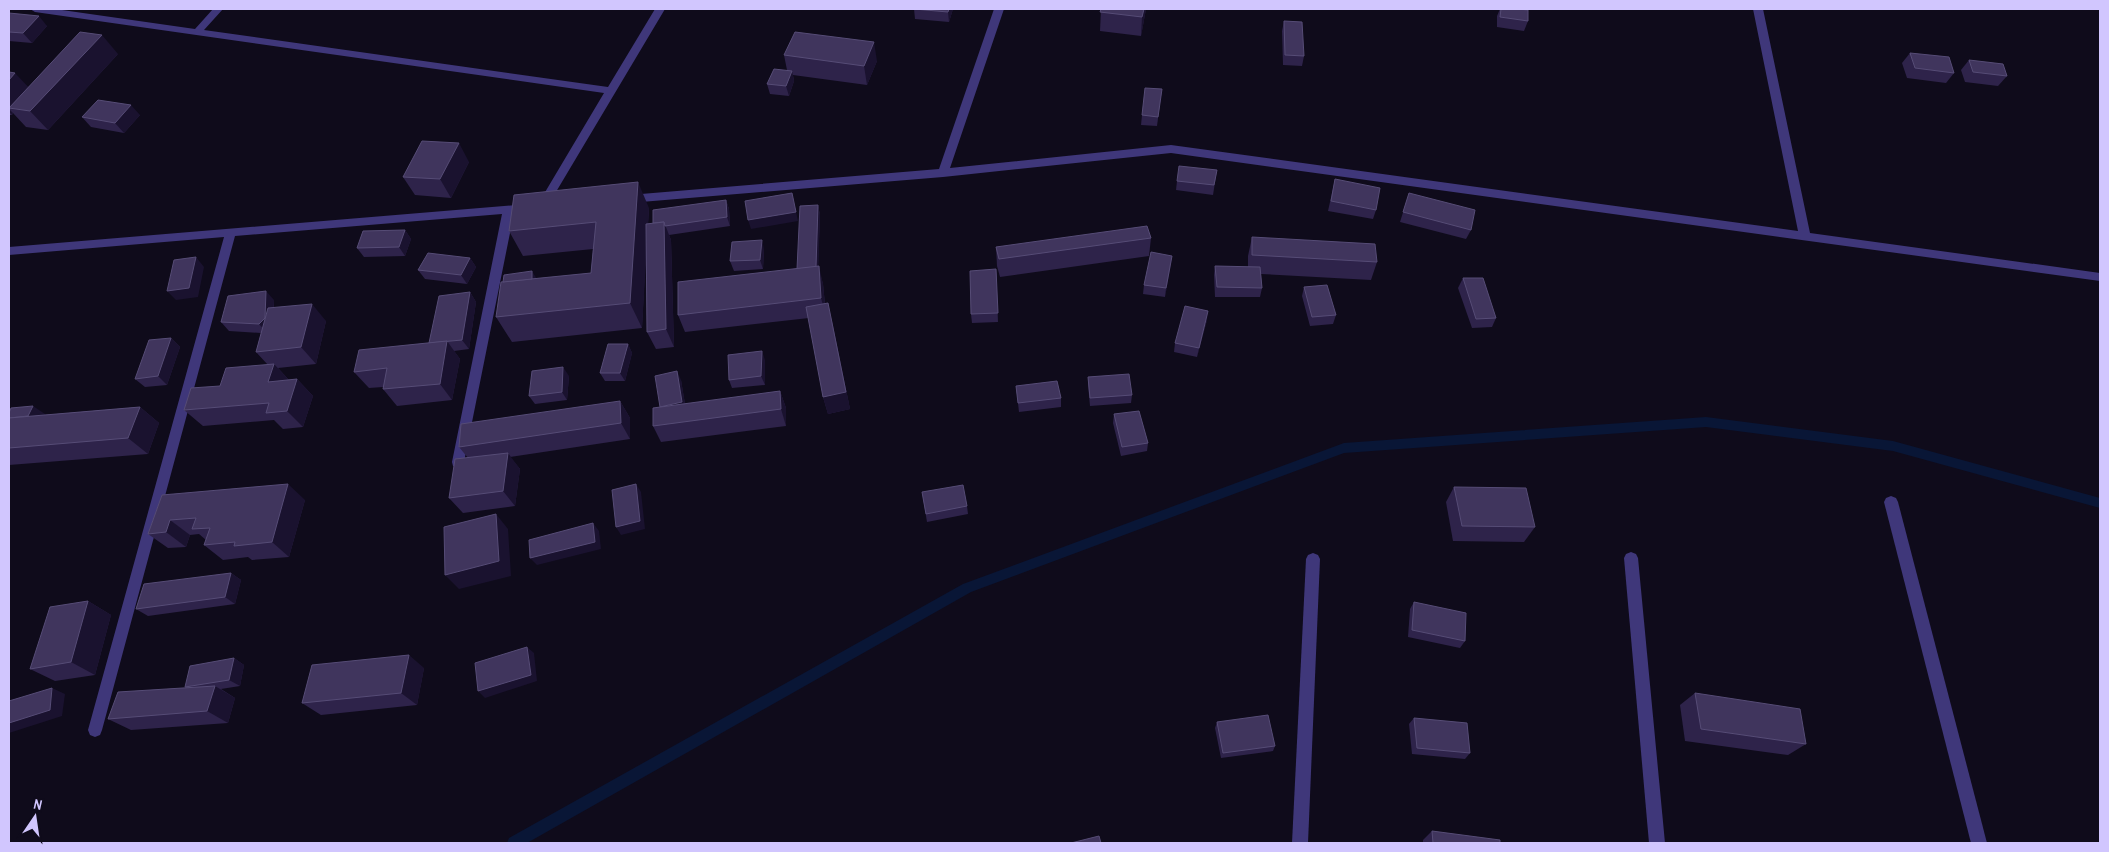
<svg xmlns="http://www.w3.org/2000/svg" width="2109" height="852" font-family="'Archivo Narrow',sans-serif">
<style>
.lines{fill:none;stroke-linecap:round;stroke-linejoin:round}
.stream{fill:#091636;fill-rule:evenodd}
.minor{fill:#3f377a;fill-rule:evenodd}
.wall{fill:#2e234a}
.shaded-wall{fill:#1a122f}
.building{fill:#40355d;stroke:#564c76}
</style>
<rect width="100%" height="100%" fill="#0f0b1b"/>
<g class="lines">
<polygon class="stream" points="1706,417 1893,441 2100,498 2100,508 1893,451 1706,427 1344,453 971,592 527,843 507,843 509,838 963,584 1344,443"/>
<g class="minor">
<polygon points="30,9 55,9 195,29 213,9 223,9 204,30 608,87 655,9 665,9 547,207 543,208 538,204 604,93 35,12"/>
<polygon points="994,9 1004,9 950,168 1171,145 1798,231 1753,9 1763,9 1810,233 2100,273 2100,281 1171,153 943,177 629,203 624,199 629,195 939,169"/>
<polygon points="529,204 534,208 533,211 514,213 464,462 463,466 458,467 453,466 452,462 502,214 235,236 102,730 100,735 95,737 90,735 88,730 224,237 9,255 9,247"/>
<polygon points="1891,496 1896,498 1898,502 1987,843 1971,843 1884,502 1886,498"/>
<polygon points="1631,552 1636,554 1638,558 1665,843 1649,843 1624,558 1626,554"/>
<polygon points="1313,553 1318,555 1320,559 1308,843 1292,843 1306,559 1308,555"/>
</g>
</g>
<g class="wall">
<polygon points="914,9 953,9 949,22 915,19"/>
<polygon points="1101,9 1146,9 1141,36 1100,31"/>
<polygon points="1500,9 1518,9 1528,21 1524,31 1497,27 1497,16"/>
<polygon points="9,13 47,26 32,43 9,41"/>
<polygon points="1284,21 1304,56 1302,66 1283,65 1282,31"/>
<polygon points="1910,53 1954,73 1946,83 1907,78 1902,63"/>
<polygon points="118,54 48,130 26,127 13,113 12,115 9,115 9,72 28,87"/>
<polygon points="784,55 877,61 867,85 793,75 794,81 789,96 770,94 767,84 787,70"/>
<polygon points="1969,60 2007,76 1998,86 1965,82 1961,70"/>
<polygon points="1162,89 1157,126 1141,125 1142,115"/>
<polygon points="140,115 124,133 91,127 82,117"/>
<polygon points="469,162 451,198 415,195 403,177"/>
<polygon points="1217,170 1213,195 1176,190 1177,181"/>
<polygon points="1335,179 1376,210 1373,219 1328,211"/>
<polygon points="1409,193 1471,230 1466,239 1400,222"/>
<polygon points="726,200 729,209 730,226 669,235 671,240 674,347 656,349 647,332 646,250 642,328 512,342 496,317 591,273 593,249 523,256 509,231 649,208 648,224 653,223"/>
<polygon points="818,205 820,215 818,266 823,284 825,304 832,321 850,409 828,414 823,397 809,318 685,332 678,315 797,269"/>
<polygon points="405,230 411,239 405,256 364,257 357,248"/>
<polygon points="1252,237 1377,262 1371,280 1261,274 1262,288 1260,297 1215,297 1214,275 1215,266 1248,267 1248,256"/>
<polygon points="1151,238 1149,256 1000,277 997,266 996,247"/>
<polygon points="764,249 763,269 734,271 730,261"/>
<polygon points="1172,256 1165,297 1143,294 1144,285"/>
<polygon points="470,258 476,267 467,284 425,279 418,270"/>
<polygon points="996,269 998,322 972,323 971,314"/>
<polygon points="1463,278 1496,318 1492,327 1472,328 1458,288"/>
<polygon points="1304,287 1336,315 1333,324 1310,326 1302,296"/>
<polygon points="470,292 476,302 469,349 454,351 460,359 452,400 397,406 383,389 383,387 369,388 354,372 429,343"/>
<polygon points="274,300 274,308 326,321 316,364 278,368 289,380 297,379 313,396 303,427 283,429 274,420 203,426 184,410 220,386 268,365 256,352 261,333 229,331 221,322"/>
<polygon points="1207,320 1197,357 1174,352 1175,343"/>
<polygon points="171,338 180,347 167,385 145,387 135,379"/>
<polygon points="628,344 632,353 625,381 605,381 600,373"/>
<polygon points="765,360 765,385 732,388 729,380"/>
<polygon points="569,376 567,400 535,404 529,396"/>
<polygon points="1088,377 1132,395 1131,403 1090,406 1088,385"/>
<polygon points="681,380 685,404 780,391 786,408 786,426 661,442 653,426 660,407"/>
<polygon points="1016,386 1061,398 1061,407 1019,412"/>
<polygon points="620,401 630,418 630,439 510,457 520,469 515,506 463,513 449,498 468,458 459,447"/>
<polygon points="140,407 159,423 148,454 9,465 9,413 45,414 44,415"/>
<polygon points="1114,414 1148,443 1147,451 1121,456 1113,423"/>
<polygon points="1454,487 1535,527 1524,542 1453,541 1446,502"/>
<polygon points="922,492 967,506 968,514 927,522"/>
<polygon points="162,495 305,500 289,557 252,560 248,557 223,560 204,545 206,540 199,534 190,535 186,547 168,548 148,534"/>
<polygon points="231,573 241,580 235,604 148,616 136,609"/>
<polygon points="88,601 111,615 95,675 55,681 30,669"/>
<polygon points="1414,602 1465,641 1460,648 1408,637 1410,609"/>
<polygon points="234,658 244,665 240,686 221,689 235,698 228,723 131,730 108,719 186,688 185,687"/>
<polygon points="424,668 417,705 321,715 302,703"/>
<polygon points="1695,693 1806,744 1788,755 1685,741 1680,705"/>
<polygon points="1414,718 1470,753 1465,759 1412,754 1409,724"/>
<polygon points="1217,722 1275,746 1273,751 1221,758 1215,728"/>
<polygon points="1432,831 1500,843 1423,843 1423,840"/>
</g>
<g class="shaded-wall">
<polygon points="949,9 953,9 949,22 948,12"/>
<polygon points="1144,9 1146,9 1141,36 1142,17"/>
<polygon points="39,16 47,26 32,43 23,33"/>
<polygon points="102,35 118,54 48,130 30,111"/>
<polygon points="874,42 877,61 867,85 864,66"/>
<polygon points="792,71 794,81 789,96 786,86"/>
<polygon points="15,73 33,92 9,108 9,80"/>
<polygon points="131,105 140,115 124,133 115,123"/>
<polygon points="9,109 13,113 12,115 9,112"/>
<polygon points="459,143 469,162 451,198 440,179"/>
<polygon points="638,182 649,208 642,328 630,303"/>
<polygon points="792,193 798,221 751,229 748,220"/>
<polygon points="726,200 729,209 730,226 727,217"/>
<polygon points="818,205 820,215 818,280 816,270"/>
<polygon points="664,222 671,240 674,347 666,329"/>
<polygon points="405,230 411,239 405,256 399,247"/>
<polygon points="762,240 764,249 763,269 760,260"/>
<polygon points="1172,256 1171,265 1165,297 1166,288"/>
<polygon points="196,257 204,267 198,297 176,300 167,291"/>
<polygon points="470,258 476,267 467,284 461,275"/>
<polygon points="819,266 823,284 826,316 821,298"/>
<polygon points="532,271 538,281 531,288"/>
<polygon points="266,291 274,300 273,327 267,333 259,324"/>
<polygon points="470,292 476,302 469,349 462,340"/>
<polygon points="828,303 832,321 850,409 828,414 823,397"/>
<polygon points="312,304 326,321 316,364 301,347"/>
<polygon points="1208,311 1207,320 1197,357 1199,348"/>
<polygon points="171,338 180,347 167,385 158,376"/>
<polygon points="447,341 460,359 452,400 440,384"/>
<polygon points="628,344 632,353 625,381 620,373"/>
<polygon points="762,351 765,360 765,385 761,376"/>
<polygon points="274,364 290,381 268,382"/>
<polygon points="563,367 569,376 567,400 562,392"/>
<polygon points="677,371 681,380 686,410 664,416"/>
<polygon points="297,379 313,396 303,427 287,411"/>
<polygon points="780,391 786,408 786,426 781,409"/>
<polygon points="620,401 630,418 630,439 621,423"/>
<polygon points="33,406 45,414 38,430 26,421"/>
<polygon points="140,407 159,423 148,454 128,438"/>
<polygon points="508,453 520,469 515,506 503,491"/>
<polygon points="288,484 305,500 289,557 272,542"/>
<polygon points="636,484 641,492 645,529 621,535 616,527"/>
<polygon points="496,514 508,529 511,576 459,589 445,575"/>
<polygon points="170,520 190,535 186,547 166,532"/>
<polygon points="593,523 599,531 601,549 537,565 530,558"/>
<polygon points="231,573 241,580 235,604 225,597"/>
<polygon points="88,601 111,615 95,675 71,662"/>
<polygon points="527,647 534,653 537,681 485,698 478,691"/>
<polygon points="409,655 424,668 417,705 401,693"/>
<polygon points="234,658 244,665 240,686 229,680"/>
<polygon points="215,686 235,698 228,723 207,711"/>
<polygon points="52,688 65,694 62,716 9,733 9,723"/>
</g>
<g class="building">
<polygon points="914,9 949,9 948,12"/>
<polygon points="1101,9 1144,9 1142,17 1100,12"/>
<polygon points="1501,9 1518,9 1528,10 1528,21 1500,17"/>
<polygon points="9,13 39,16 23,33 9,32"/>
<polygon points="1284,21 1302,22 1304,56 1285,55"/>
<polygon points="80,32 102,35 30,111 9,108"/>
<polygon points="795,32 874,42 864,66 784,55"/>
<polygon points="1910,53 1949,57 1954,73 1915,68"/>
<polygon points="1969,60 2003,64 2007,76 1973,72"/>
<polygon points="774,69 792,71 786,86 767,84"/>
<polygon points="9,72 15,73 9,80"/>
<polygon points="1145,88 1162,89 1158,117 1142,115"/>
<polygon points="98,100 131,105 115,123 82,117"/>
<polygon points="422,141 459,143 440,179 403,177"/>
<polygon points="1179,166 1217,170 1214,185 1177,181"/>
<polygon points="1335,179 1380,188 1376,210 1331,201"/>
<polygon points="638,182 630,303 496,317 501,282 591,273 596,222 509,231 514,195"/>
<polygon points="792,193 796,212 748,220 745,201"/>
<polygon points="1409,193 1475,210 1471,230 1403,212"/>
<polygon points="726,200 727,217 665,226 664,222 653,223 653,210"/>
<polygon points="818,205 816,267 797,269 800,206"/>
<polygon points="664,222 666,329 647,332 646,224"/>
<polygon points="1147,226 1151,238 999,259 996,247"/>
<polygon points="405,230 399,247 357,248 363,231"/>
<polygon points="1252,237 1375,244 1377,262 1252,255"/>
<polygon points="762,240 760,260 730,261 732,242"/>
<polygon points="1151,252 1172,256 1166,288 1144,285"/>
<polygon points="428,253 470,258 461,275 418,270"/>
<polygon points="196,257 189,288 167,291 174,260"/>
<polygon points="819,266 821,298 678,315 678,282"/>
<polygon points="1215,266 1260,267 1262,288 1217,287"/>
<polygon points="996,269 998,313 971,314 970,271"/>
<polygon points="532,271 532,279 503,282 504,275"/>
<polygon points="1463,278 1483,278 1496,318 1476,319"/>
<polygon points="1327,285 1336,315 1312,317 1304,287"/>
<polygon points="266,291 265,318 259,324 221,322 228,296"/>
<polygon points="470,292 462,340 429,343 439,296"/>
<polygon points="828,303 846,392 823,397 806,307"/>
<polygon points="312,304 301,347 256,352 268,308"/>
<polygon points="1185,306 1208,311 1199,348 1175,343"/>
<polygon points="171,338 158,376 135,379 149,340"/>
<polygon points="447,341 440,384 383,389 387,368 354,372 359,350"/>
<polygon points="608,344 628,344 620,373 600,373"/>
<polygon points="762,351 761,376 729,380 728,355"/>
<polygon points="274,364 268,382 297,379 287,411 266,413 269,403 184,410 191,388 220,386 226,368"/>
<polygon points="563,367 562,392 529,396 532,371"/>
<polygon points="677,371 682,402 660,407 655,376"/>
<polygon points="1129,374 1132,395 1090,398 1088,377"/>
<polygon points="1057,381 1061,398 1018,403 1016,386"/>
<polygon points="780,391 781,409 653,426 653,408"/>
<polygon points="620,401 621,423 459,447 461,424"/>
<polygon points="33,406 28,416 9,418 9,413 11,408"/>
<polygon points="140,407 128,438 9,448 9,418"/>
<polygon points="1139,411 1148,443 1122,447 1114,414"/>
<polygon points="508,453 503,491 449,498 455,459"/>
<polygon points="288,484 272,542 234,546 235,542 204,545 210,528 192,529 196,518 170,520 166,532 148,534 162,495"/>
<polygon points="636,484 640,521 616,527 612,490"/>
<polygon points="963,485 967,506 926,514 922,492"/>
<polygon points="1454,487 1526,488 1535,527 1462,526"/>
<polygon points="496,514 499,561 445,575 444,527"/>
<polygon points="593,523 595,542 530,558 529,540"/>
<polygon points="231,573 225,597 136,609 144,584"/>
<polygon points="88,601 71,662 30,669 50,607"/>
<polygon points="1414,602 1466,613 1465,641 1412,630"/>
<polygon points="527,647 531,675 478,691 475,663"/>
<polygon points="409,655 401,693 302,703 312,665"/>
<polygon points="234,658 229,680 185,687 190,666"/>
<polygon points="215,686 207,711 108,719 118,692"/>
<polygon points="52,688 50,710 9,723 9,701"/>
<polygon points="1695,693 1800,709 1806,744 1701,729"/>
<polygon points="1268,715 1275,746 1223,753 1217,722"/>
<polygon points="1414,718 1467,723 1470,753 1417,748"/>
<polygon points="1432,831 1500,840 1500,843 1433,843"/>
<polygon points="1099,836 1101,843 1071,843"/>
</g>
<rect width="2109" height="852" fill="none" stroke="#d1c6fe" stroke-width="20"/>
<g transform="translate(35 817) rotate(13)" stroke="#0f0b1b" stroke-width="4" paint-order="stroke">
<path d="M0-4L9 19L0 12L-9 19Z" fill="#d1c6fe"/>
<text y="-8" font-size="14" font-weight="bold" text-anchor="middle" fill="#d1c6fe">N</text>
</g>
</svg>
